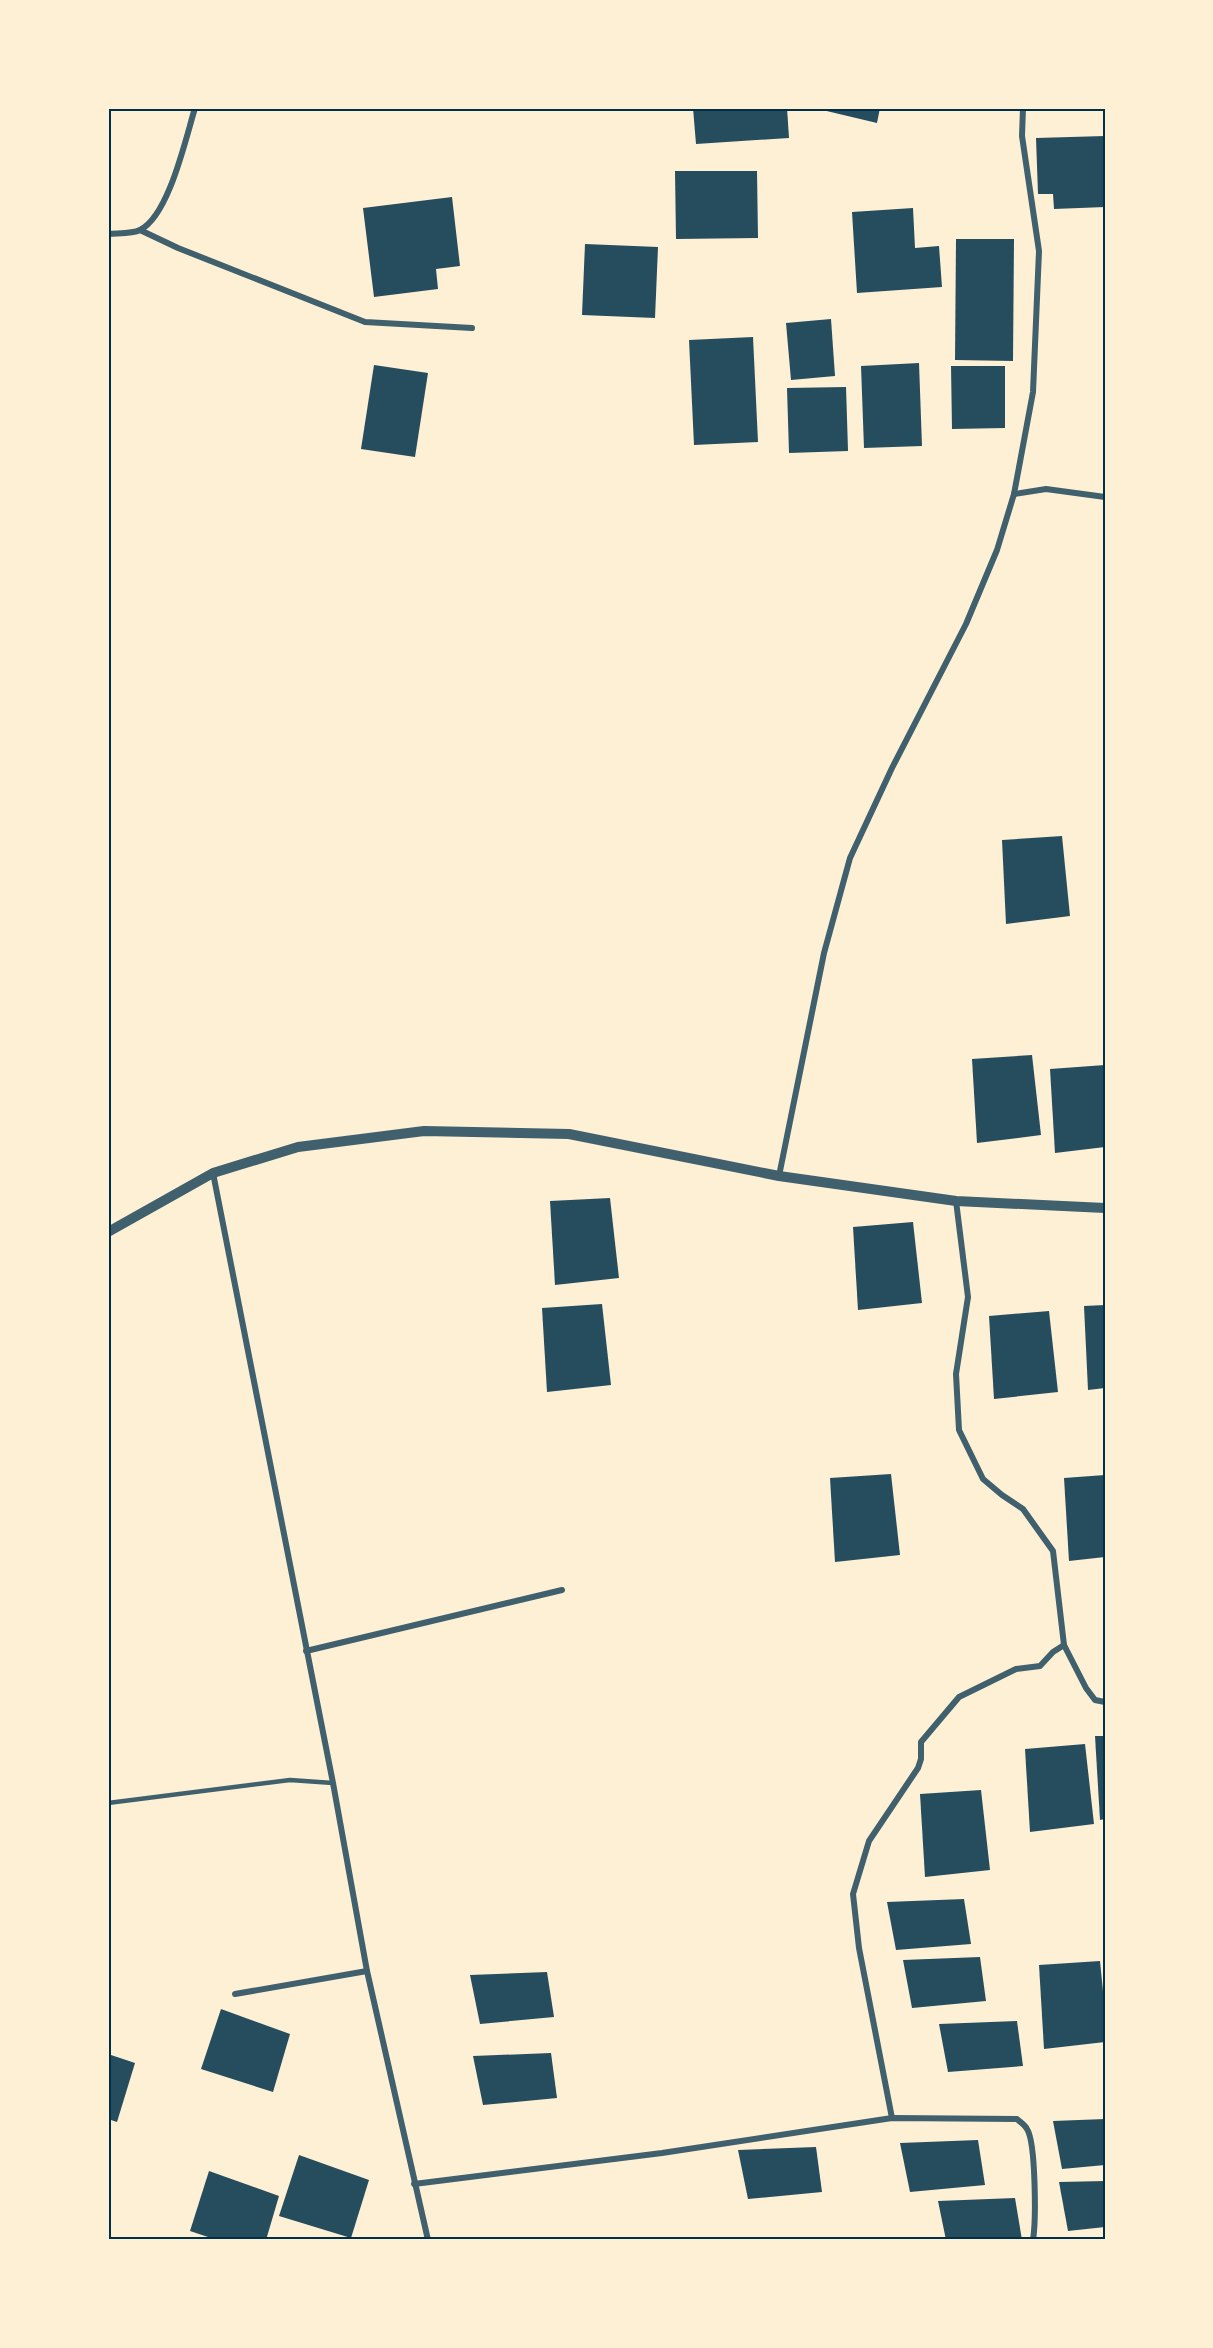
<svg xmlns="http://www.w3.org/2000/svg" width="1213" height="2348" font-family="'Sofia Sans Condensed',sans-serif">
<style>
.building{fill:#264d5e}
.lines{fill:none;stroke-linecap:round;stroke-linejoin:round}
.service{stroke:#3f606c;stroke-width:4.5}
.minor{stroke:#3f606c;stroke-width:6}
.tertiary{stroke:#3f606c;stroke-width:10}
.neatline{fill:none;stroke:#003049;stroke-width:2}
</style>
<rect width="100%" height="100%" fill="#fdf0d5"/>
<g class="building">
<polygon points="693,108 787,108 789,138 696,144"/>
<polygon points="814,108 880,108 877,123"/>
<polygon points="1105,136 1105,207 1054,209 1053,194 1038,194 1036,138"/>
<polygon points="675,171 757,171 758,238 676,239"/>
<polygon points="452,197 460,266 436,269 438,289 374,297 363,208"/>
<polygon points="913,208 915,248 939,246 942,287 857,293 852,212"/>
<polygon points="956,239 1014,239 1013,361 955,360"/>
<polygon points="585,244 658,247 655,318 582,315"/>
<polygon points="831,319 835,376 791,380 786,323"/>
<polygon points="753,337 758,442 694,445 689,340"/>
<polygon points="919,363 922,446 864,448 861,366"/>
<polygon points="374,365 428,373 415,457 361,449"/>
<polygon points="951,366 1005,366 1005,428 952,429"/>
<polygon points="846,387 848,451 789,453 787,388"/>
<polygon points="1062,836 1070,916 1006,924 1002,840"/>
<polygon points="1032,1055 1041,1135 977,1143 972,1059"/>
<polygon points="1105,1065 1105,1147 1055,1153 1050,1069"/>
<polygon points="610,1198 619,1278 555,1285 550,1201"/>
<polygon points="913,1222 922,1303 858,1310 853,1227"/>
<polygon points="602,1304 611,1385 547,1392 542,1308"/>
<polygon points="1105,1305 1105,1388 1088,1390 1084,1306"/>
<polygon points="1049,1311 1058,1392 994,1399 989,1316"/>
<polygon points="891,1474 900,1555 835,1562 830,1478"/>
<polygon points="1105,1475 1105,1557 1069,1561 1064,1478"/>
<polygon points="1095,1736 1105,1736 1105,1819 1100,1820"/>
<polygon points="1085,1744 1094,1824 1030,1832 1025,1749"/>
<polygon points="981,1790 990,1870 925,1877 920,1794"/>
<polygon points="964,1899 971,1944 896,1950 887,1902"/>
<polygon points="980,1957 986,2001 912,2008 903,1960"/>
<polygon points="1100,1961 1105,2011 1105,2042 1044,2049 1039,1965"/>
<polygon points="547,1972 554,2017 480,2024 470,1975"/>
<polygon points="221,2009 290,2034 273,2092 201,2069"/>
<polygon points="1017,2021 1023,2066 948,2072 939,2024"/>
<polygon points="551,2053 557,2098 483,2105 473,2056"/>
<polygon points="108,2054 135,2063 117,2122 108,2119"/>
<polygon points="1105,2119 1105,2165 1062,2169 1053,2121"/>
<polygon points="978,2140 985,2185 910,2192 900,2143"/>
<polygon points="816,2147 822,2192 748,2199 738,2150"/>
<polygon points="299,2155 369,2180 351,2238 279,2216"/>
<polygon points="209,2171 279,2196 266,2240 217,2240 190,2231"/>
<polygon points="1105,2181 1105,2227 1068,2231 1059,2182"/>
<polygon points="1015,2198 1022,2240 946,2240 938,2201"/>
</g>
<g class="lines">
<polyline class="service" points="108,1803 290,1780 333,1783"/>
<g class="minor">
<polyline points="140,230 178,248 365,322 472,328"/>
<path d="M 108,234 C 118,233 132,234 140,230 C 169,216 186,137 195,108"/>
<polyline points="1014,494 1046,489 1105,497"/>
<polyline points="213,1173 333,1783 367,1971 428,2240"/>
<polyline points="779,1176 824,953 850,858 892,768 966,624 997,550 1014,494 1033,392 1039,251 1022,136 1023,108"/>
<polyline points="956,1201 968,1297 956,1374 959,1430 983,1479 1002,1495 1023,1509 1053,1551 1064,1645"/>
<polyline points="306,1651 562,1590"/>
<polyline points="235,1994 367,1971"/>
<polyline points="892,2118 859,1948 853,1894 869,1841 918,1768 921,1759 921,1742 959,1697 1016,1669 1040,1666 1053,1652 1064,1645 1086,1688 1095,1700 1105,1702"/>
<path d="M 414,2184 L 662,2153 L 892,2118 L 1017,2119 C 1020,2122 1025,2125 1027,2129 C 1036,2143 1036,2221 1033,2240"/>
</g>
<polyline class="tertiary" points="108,1232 213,1173 298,1147 424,1131 569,1134 779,1176 956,1201 1105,1208"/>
</g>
<rect width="1213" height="2348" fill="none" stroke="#fdf0d5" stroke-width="219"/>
<rect x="110" y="110" width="994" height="2128" class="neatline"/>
</svg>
